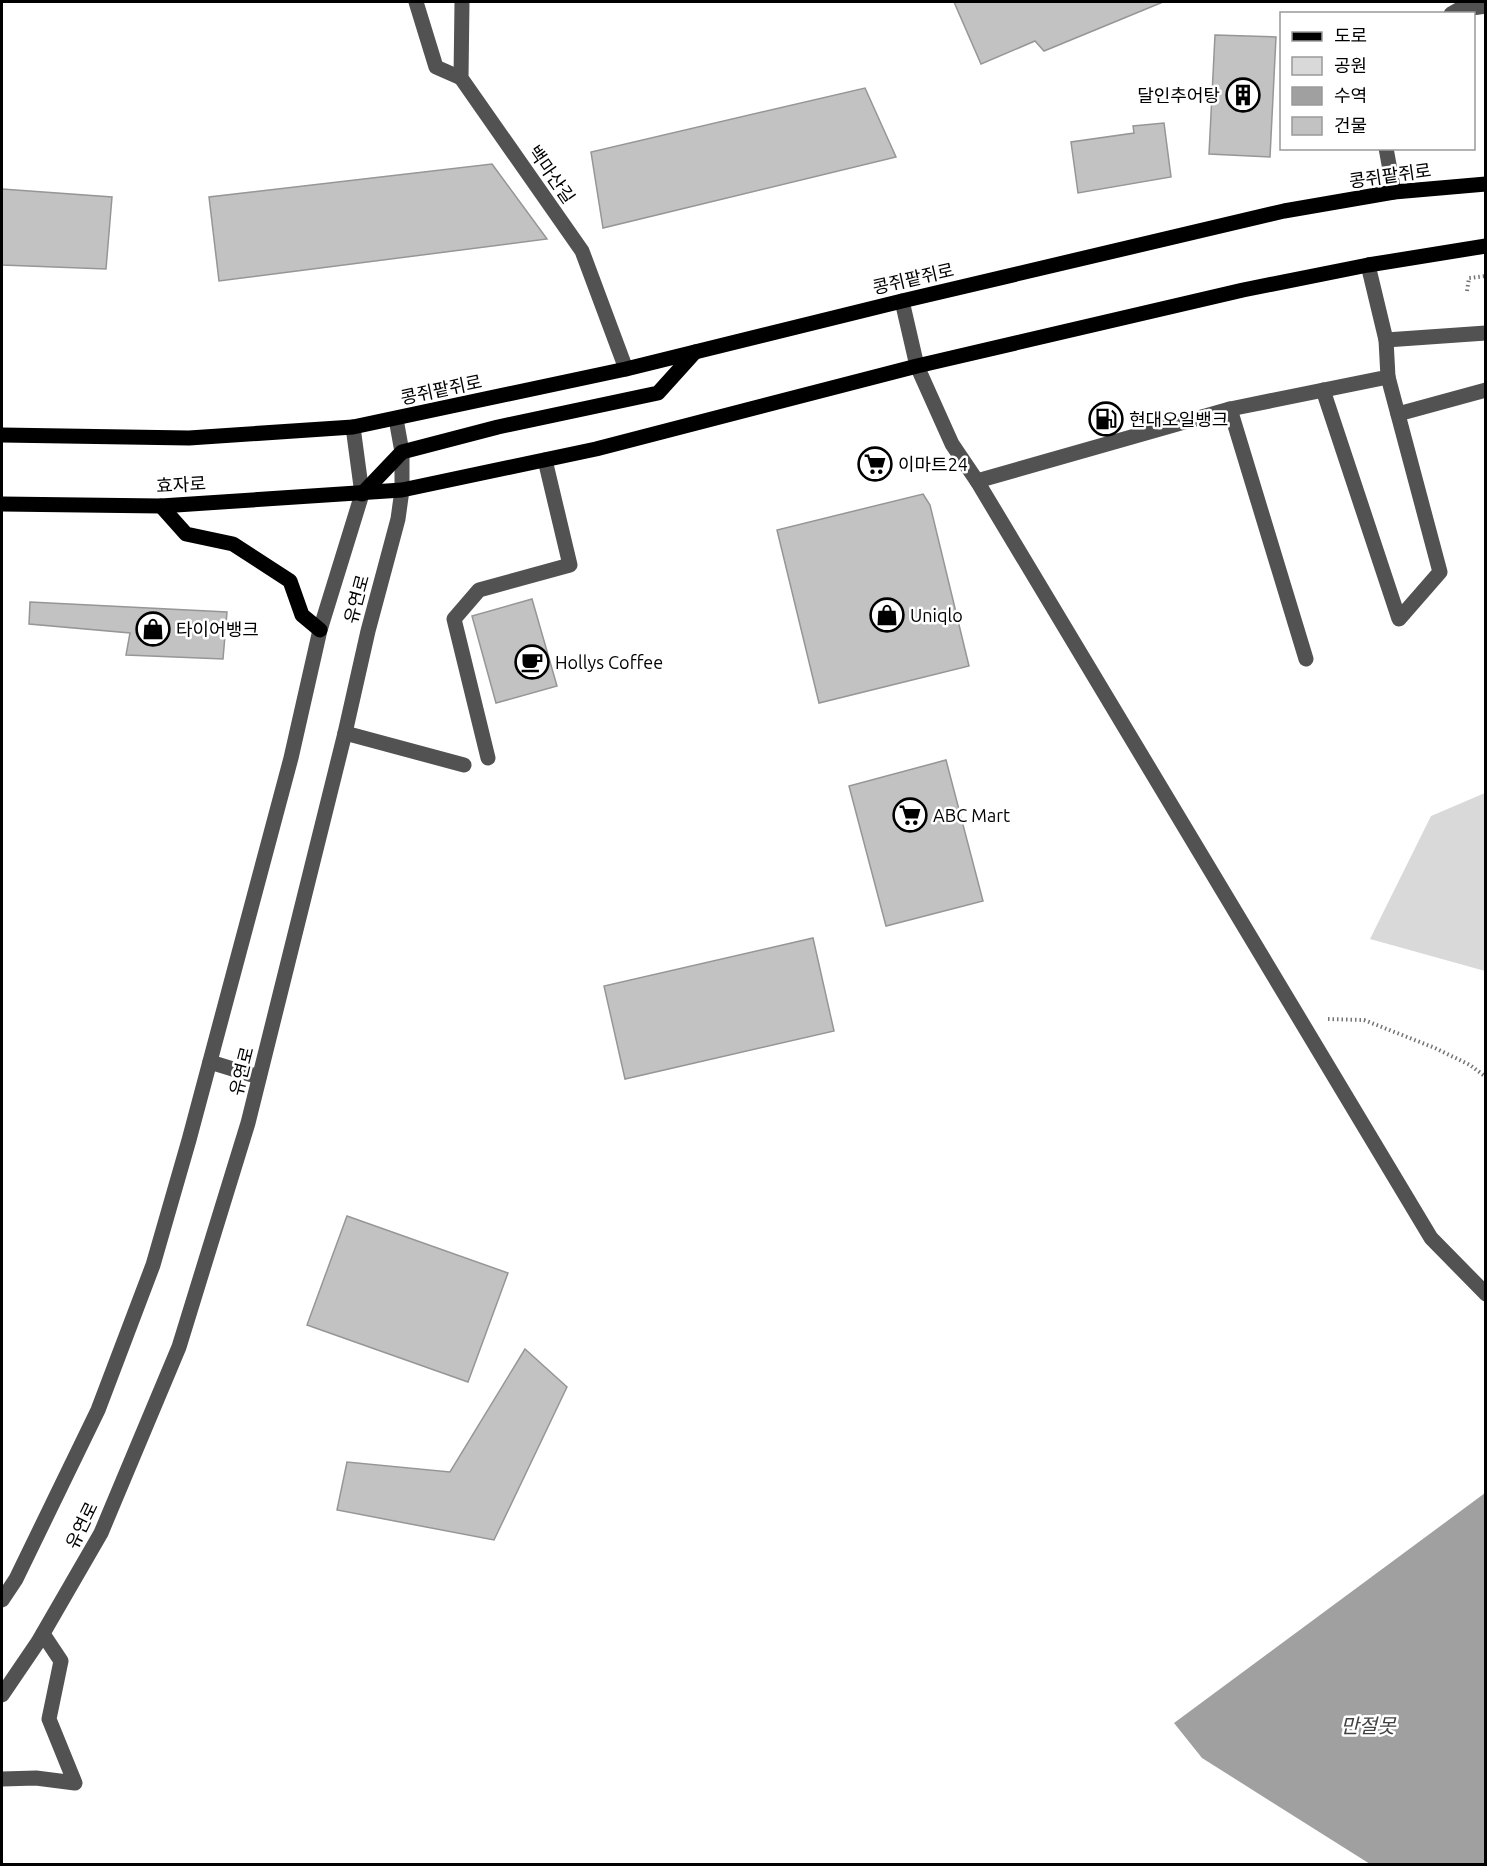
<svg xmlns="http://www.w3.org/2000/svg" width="1487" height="1866" font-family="Ubuntu,'Noto Sans KR',sans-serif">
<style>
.green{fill:#d9d9d9}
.water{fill:#a0a0a0}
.building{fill:#c2c2c2;stroke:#969696;stroke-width:1.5}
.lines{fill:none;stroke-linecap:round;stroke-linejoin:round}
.path{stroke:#747474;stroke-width:4;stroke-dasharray:1.5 3;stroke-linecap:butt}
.minor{stroke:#525252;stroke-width:15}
.major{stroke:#000;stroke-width:15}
.labels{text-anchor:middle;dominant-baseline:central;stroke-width:5;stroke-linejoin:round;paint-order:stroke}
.poi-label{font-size:18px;fill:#000;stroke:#fff;text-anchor:start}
.street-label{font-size:18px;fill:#000;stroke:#fff}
.water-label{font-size:20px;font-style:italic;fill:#414141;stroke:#fff}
</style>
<rect width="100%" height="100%" fill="#fff"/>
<polygon class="green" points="1485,793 1485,971 1370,939 1431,816"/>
<polygon class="water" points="1485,1493 1485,1864 1370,1864 1202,1758 1174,1723"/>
<g class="building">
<polygon points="954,2 1163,2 1044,51 1035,41 981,64"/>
<polygon points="1215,35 1276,37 1270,157 1209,154"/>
<polygon points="865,88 896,157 603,228 591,152"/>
<polygon points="1164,123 1171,177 1078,193 1071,142 1134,133 1133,126"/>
<polygon points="492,164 547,239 219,281 209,197"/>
<polygon points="2,189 112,197 106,269 2,265"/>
<polygon points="923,494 930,505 969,666 819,703 777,530"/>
<polygon points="532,599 557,686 496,703 472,616"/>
<polygon points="30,602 227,612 223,659 126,655 130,633 29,624"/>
<polygon points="946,760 983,901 886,926 849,786"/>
<polygon points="813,938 834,1031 625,1079 604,986"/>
<polygon points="347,1216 508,1273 468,1382 307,1325"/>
<polygon points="525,1349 567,1387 494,1540 337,1510 347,1462 450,1472"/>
</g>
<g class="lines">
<g class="path">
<polyline points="1467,291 1469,278 1486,276"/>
<polyline points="1328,1019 1364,1020 1435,1048 1470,1065 1486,1077"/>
</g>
<g class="minor">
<polyline points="416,2 436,67 461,78"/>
<polyline points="462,2 461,78 582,251 626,369"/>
<polyline points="1451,14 1458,10 1486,6"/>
<polyline points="1386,148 1394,192"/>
<polyline points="902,301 917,366 952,444 977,481 1431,1238 1486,1294"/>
<polyline points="1386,340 1486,333"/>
<polyline points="1323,390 1399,619 1440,572 1388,377"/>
<polyline points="1230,409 1306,659"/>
<polyline points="1398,414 1486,390"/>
<polyline points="977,481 1230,409 1388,377 1386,340 1368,265"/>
<polyline points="345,733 464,765"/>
<polyline points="488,758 454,619 479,590 570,565 545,460"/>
<polyline points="210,1062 259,1077"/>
<polyline points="2,1600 16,1579 98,1410 153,1265 189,1140 291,758 320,630 362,494 353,427"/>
<polyline points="2,1695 38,1642 101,1533 179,1347 248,1123 345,733 368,631 398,519 402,490 402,452 396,419"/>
<polyline points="2,1779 36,1778 75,1783 49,1719 61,1661 43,1634"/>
</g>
<g class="major">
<polyline points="2,435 189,438 353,427 626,369 902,301 1284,211 1394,192 1486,184"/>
<polyline points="362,494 402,452 498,427 658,393 695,352"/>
<polyline points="2,504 161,506 402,490 596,449 917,366 1243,290 1368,265 1486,246"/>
<polyline points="161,506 186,534 233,544 290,581 302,615 320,630"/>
</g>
</g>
<defs>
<symbol id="building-ring" viewBox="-11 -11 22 22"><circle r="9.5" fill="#fff" stroke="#000" stroke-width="1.5"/><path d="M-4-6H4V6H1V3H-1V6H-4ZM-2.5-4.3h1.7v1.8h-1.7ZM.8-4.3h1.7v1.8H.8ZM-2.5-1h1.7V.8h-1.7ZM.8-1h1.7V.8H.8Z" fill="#000"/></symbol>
<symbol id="fuel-ring" viewBox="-11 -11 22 22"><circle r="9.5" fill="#fff" stroke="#000" stroke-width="1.5"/><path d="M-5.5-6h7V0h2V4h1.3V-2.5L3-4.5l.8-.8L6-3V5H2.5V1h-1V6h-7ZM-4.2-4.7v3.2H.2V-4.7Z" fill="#000"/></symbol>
<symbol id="supermarket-ring" viewBox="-11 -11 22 22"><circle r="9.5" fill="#fff" stroke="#000" stroke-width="1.5"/><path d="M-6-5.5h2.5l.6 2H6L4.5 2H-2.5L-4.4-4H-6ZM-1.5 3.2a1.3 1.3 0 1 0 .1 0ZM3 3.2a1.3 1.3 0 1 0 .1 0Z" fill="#000"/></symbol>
<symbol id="shop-ring" viewBox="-11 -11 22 22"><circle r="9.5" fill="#fff" stroke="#000" stroke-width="1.5"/><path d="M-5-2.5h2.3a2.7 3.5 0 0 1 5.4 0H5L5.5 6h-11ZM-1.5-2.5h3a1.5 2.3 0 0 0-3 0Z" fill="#000"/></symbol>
<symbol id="cafe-ring" viewBox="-11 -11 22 22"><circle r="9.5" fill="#fff" stroke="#000" stroke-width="1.5"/><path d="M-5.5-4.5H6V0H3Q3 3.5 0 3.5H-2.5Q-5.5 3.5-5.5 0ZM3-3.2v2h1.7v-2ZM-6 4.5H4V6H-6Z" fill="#000"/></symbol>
</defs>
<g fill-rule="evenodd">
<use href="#building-ring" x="1224" y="76" width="38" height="38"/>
<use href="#fuel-ring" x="1087" y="400" width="38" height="38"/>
<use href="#supermarket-ring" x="856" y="445" width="38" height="38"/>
<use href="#shop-ring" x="868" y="596" width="38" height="38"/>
<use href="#shop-ring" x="134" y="610" width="38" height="38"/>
<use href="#cafe-ring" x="513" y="643" width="38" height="38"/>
<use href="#supermarket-ring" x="891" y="796" width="38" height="38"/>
</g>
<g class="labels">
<g class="poi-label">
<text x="1220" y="95" text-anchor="end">달인추어탕</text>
<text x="1129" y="419">현대오일뱅크</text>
<text x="898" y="464">이마트24</text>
<text x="910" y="615">Uniqlo</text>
<text x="176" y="629">타이어뱅크</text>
<text x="555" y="662">Hollys Coffee</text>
<text x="933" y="815">ABC Mart</text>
</g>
<g class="street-label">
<text transform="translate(552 174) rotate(55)">백마산길</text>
<text transform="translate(1390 175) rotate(-8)">콩쥐팥쥐로</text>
<text transform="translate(913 278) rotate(-13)">콩쥐팥쥐로</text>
<text transform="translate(441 389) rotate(-12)">콩쥐팥쥐로</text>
<text transform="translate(181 484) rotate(-3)">효자로</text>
<text transform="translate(356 599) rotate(-75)">유연로</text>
<text transform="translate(241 1071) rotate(-76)">유연로</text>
<text transform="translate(81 1525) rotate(-64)">유연로</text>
</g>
<g class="water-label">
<text x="1368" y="1725">만절못</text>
</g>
</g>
<rect width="1487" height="1866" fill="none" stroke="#000000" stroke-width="6"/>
<rect x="1280" y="12" width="195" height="138" fill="#ffffff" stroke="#999999" stroke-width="1.5"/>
<rect x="1292" y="32" width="30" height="9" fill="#000000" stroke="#999999" stroke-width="1.5"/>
<text x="1334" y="42" font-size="18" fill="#000000">도로</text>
<rect x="1292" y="57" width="30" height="18" fill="#d9d9d9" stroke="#999999" stroke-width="1.5"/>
<text x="1334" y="72" font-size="18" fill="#000000">공원</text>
<rect x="1292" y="87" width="30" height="18" fill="#a0a0a0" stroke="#999999" stroke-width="1.5"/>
<text x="1334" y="102" font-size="18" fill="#000000">수역</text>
<rect x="1292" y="117" width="30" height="18" fill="#c2c2c2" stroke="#999999" stroke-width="1.5"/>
<text x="1334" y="132" font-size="18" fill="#000000">건물</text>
</svg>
